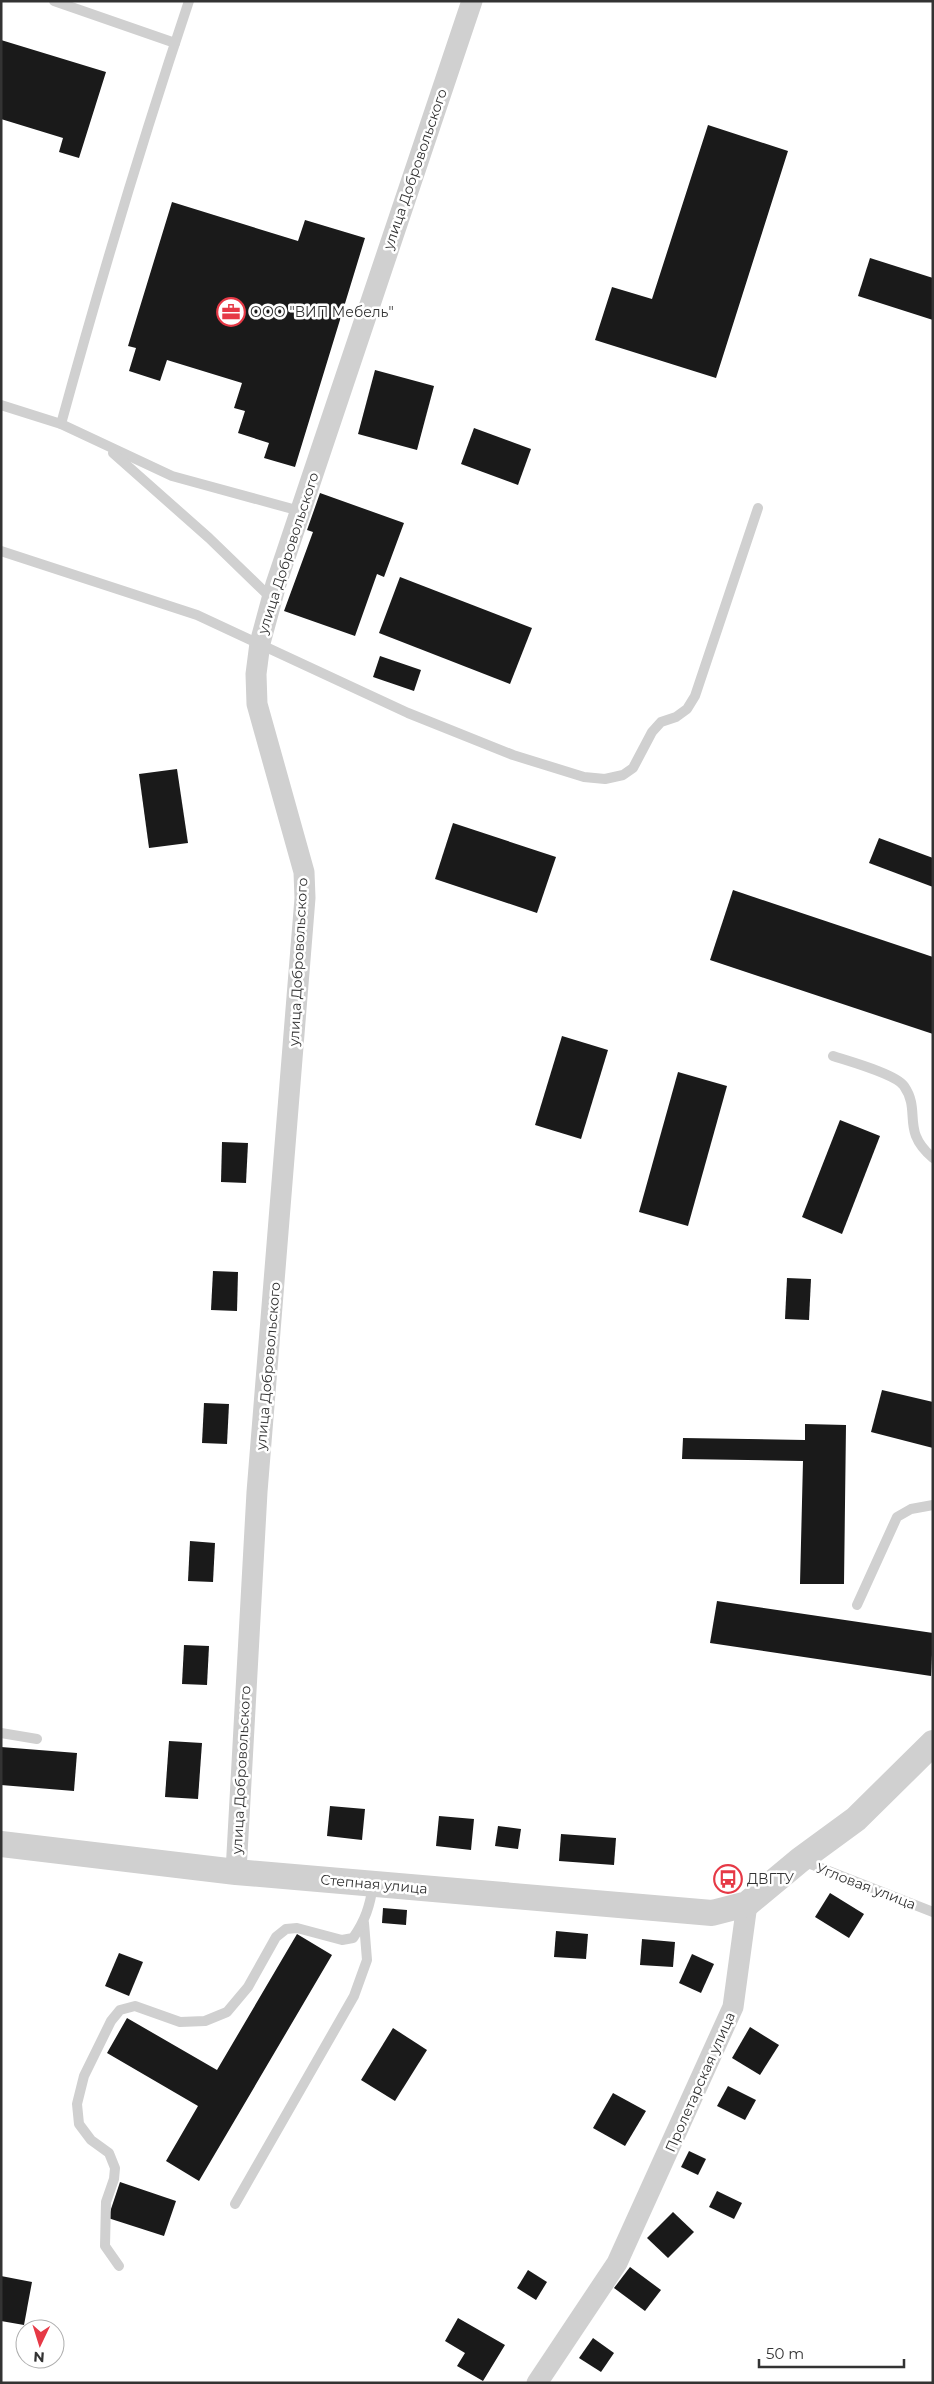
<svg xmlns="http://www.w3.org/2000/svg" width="934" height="2384" font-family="Montserrat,sans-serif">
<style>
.building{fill:#1a1a1a}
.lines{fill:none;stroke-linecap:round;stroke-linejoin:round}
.service{stroke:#d0d0d0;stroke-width:10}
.minor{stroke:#d0d0d0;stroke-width:21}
.tertiary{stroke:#d0d0d0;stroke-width:26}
.labels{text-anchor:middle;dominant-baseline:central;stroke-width:5;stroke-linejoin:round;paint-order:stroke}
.street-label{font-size:14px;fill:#333;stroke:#fff}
.poi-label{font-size:14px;fill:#333;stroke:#fff;text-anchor:start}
</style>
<rect width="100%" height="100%" fill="#fff"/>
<g class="building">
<polygon points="1,40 106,72 79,158 59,152 63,138 1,119"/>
<polygon points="708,125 788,151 716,378 595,340 612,287 652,299"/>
<polygon points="172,202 298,241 305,220 365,238 295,467 264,458 269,443 238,433 245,411 234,408 242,383 167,360 160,381 129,371 136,348 128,346"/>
<polygon points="870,258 933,278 933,320 858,296"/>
<polygon points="375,370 434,386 417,450 358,434"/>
<polygon points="474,428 531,449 518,485 461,464"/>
<polygon points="320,493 404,523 384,577 377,574 355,636 284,611 313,532 307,530"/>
<polygon points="400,577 532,628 510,684 379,633"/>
<polygon points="380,656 421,670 414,691 373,677"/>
<polygon points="177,769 188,843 149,848 139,774"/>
<polygon points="453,823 556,857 537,913 435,879"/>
<polygon points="879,838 933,858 933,887 869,863"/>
<polygon points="733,890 933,957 933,1034 710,960"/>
<polygon points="562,1036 608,1050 581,1139 535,1125"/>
<polygon points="678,1072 727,1086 688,1226 639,1212"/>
<polygon points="840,1120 880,1136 842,1234 802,1217"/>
<polygon points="222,1142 248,1143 246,1183 221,1182"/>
<polygon points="213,1271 238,1272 237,1311 211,1310"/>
<polygon points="787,1278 811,1279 809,1320 785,1319"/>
<polygon points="882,1390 933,1402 933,1448 871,1432"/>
<polygon points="204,1403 229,1404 227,1444 202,1443"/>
<polygon points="805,1424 846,1425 844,1584 800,1584 803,1461 682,1459 683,1438 805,1440"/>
<polygon points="190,1541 215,1543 213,1582 188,1581"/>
<polygon points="717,1601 933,1633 931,1676 710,1643"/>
<polygon points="184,1645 209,1646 207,1685 182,1684"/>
<polygon points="169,1741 202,1743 198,1799 165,1797"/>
<polygon points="1,1747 77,1753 74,1791 1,1785"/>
<polygon points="330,1806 365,1809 362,1840 327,1836"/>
<polygon points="439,1816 474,1819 471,1850 436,1846"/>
<polygon points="498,1826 521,1829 518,1849 495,1846"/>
<polygon points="561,1834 616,1838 614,1865 559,1861"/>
<polygon points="830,1893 864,1914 849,1938 815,1917"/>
<polygon points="383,1908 407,1910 406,1925 382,1923"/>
<polygon points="556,1931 588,1934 586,1959 554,1957"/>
<polygon points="297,1934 332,1955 199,2181 166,2161 198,2106 107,2053 127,2018 217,2070"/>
<polygon points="642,1939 675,1942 673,1967 640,1965"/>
<polygon points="119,1953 143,1962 129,1996 105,1986"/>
<polygon points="692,1954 714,1964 701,1993 679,1983"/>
<polygon points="750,2027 779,2045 760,2075 732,2058"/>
<polygon points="393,2028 427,2050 395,2101 361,2080"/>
<polygon points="728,2086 756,2100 745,2120 717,2106"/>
<polygon points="613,2093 646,2111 625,2146 593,2128"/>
<polygon points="689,2151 706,2159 698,2175 681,2167"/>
<polygon points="120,2182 176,2201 164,2236 108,2218"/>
<polygon points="717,2191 742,2203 734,2219 709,2207"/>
<polygon points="673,2212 694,2232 668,2258 647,2238"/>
<polygon points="630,2267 661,2290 645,2311 614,2288"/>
<polygon points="528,2270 547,2282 536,2300 517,2288"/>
<polygon points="1,2276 32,2282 24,2325 1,2321"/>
<polygon points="458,2318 505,2345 483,2381 457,2366 465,2353 445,2341"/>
<polygon points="593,2338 614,2353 601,2372 579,2358"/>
</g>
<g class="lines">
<g class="service">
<polyline points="54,1 175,43"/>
<polyline points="1,405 61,424 172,476 300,511"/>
<path d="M 61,424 C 100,282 142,141 189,1"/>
<polyline points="113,453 209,538 272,599"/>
<polyline points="1,551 197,615 408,713 513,755 584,777 605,779 623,775 633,768 652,732 661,722 676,717 687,709 695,696 758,508"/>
<path d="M 833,1056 C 848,1061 896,1074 904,1086 C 922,1112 900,1130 933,1158"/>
<polyline points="857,1605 897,1517 911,1509 933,1505"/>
<polyline points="1,1733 37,1739"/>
<polyline points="803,1861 933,1912"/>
<polyline points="235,2204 354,1996 367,1960 364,1923"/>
<path d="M 119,2266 L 105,2246 L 106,2202 L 114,2179 L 115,2168 L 109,2153 L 91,2140 L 79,2124 L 77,2104 L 84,2076 L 111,2021 L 120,2010 L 135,2006 L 180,2022 L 205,2021 L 227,2012 L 248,1987 L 276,1937 L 286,1929 L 297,1928 L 342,1940 L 353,1938 C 365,1921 370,1906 373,1885"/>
</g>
<g class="minor">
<polyline points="236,1872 257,1492 305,898 304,872 257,704 256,674 260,643 276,584 472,1"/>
<polyline points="537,2383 617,2263 733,2007 747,1904"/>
</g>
<polyline class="tertiary" points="1,1844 236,1872 712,1913 747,1904 800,1860 856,1819 933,1743"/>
</g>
<defs>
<symbol id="office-ring" viewBox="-11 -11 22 22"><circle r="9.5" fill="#fff" stroke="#e63946" stroke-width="1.5"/><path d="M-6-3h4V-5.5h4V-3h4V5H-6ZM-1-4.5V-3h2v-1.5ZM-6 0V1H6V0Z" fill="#e63946"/></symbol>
<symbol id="bus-ring" viewBox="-11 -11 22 22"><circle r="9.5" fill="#fff" stroke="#e63946" stroke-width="1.5"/><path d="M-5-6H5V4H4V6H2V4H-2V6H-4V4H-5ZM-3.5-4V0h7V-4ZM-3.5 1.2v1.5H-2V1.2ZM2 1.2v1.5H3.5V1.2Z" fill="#e63946"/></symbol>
</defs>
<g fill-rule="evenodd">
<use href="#office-ring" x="215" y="296" width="32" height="32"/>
<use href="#bus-ring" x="712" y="1863" width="32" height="32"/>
</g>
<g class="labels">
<g class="street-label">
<text transform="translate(415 169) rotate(-71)">улица Добровольского</text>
<text transform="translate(288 553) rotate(-72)">улица Добровольского</text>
<text transform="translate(298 962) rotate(-87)">улица Добровольского</text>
<text transform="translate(268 1366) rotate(-85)">улица Добровольского</text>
<text transform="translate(241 1770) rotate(-87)">улица Добровольского</text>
<text transform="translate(374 1884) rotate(5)">Степная улица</text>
<text transform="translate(866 1886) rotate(21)">Угловая улица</text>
<text transform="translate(700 2082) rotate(-66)">Пролетарская улица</text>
</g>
<g class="poi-label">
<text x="250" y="312">ООО "ВИП Мебель"</text>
<text x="747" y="1879">ДВГТУ</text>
</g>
</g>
<rect width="934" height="2384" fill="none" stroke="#333333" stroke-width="5"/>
<g transform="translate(40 2344) rotate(184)"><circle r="24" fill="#ffffff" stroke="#adadad"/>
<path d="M0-4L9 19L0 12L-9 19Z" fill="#e63946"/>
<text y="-8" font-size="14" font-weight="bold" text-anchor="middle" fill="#333333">N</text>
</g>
<path d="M759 2359v8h145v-8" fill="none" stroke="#333333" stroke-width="2.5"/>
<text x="766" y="2359" font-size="15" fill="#333333" stroke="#ffffff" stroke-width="4" paint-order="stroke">50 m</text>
</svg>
